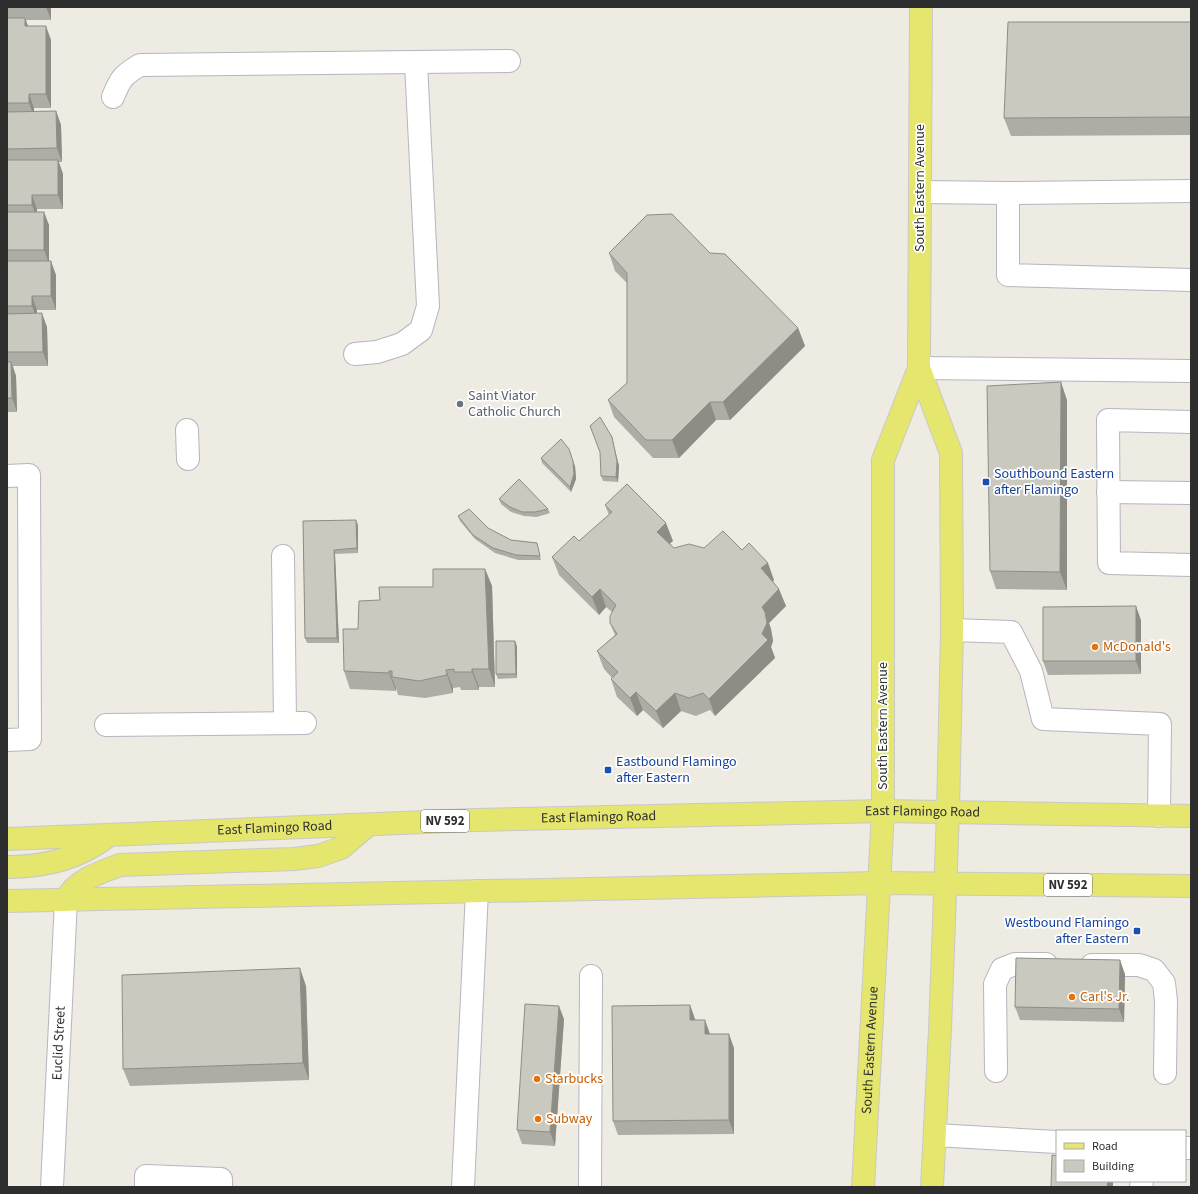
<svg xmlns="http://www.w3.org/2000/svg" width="1198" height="1194" font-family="'Source Sans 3',sans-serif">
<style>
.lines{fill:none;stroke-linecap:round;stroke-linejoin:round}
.minor-casing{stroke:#b6b5c0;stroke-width:24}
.major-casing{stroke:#c9c9c9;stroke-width:24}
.minor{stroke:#fff;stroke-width:22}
.major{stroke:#e5e66e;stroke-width:22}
.wall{fill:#aeada5}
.shaded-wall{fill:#8d8d86}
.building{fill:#cac9c0;stroke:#8d8d86}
.worship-dot{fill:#6b7280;stroke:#fff;stroke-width:1.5}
.transit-dot{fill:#1a4fb4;stroke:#fff;stroke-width:1.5}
.food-dot{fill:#e8710a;stroke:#fff;stroke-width:1.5}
.labels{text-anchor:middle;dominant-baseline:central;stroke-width:3.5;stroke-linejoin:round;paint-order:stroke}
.shield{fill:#fff;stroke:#6d6d6d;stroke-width:1}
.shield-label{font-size:13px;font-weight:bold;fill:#2e2e2e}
.street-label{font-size:14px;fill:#2e2e2e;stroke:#fff}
.worship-label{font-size:14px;fill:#5b616d;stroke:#fff;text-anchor:start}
.transit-label{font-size:14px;fill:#164399;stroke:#fff;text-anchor:start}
.food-label{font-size:14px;fill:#c56008;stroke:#fff;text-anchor:start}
</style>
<rect width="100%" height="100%" fill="#eeebe2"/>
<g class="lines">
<defs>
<g id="minor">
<path d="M 113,97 C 120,79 123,75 140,65 L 509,61"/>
<polyline points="920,192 1008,193 1191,191"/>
<polyline points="1008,193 1008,275 1191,280"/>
<polyline points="355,354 377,352 402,344 421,330 428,306 416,63"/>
<polyline points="919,368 1191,371"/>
<polyline points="1191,422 1108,420 1109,563 1191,565"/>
<polyline points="187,430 188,459"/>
<polyline points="7,476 29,475 30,739 7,740"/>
<polyline points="1108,492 1191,493"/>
<polyline points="283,556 285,723"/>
<polyline points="952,630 1011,632 1031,671 1043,719 1160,724 1159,816"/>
<polyline points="106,725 305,723"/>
<polyline points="1092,965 1139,965 1154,970 1164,983 1166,1001 1165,1073"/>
<polyline points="996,1071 995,984 1002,969 1015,964 1046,964"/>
<polyline points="935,1135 1057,1142"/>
<polyline points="1185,1148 1191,1148"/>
<path id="s1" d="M 52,1187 L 66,900"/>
<polyline points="146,1187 146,1176 221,1179 221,1187"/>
<polyline points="463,1187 477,891"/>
<polyline points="590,1187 591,976"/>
<polyline points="1141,1187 1142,1181"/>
</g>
<g id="major">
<polyline points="921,7 919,368 951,453 952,630 948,812 940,1030 932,1187"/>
<path id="s2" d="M 7,839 L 475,820 L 883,811 L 1191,816"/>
<path d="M 7,867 C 44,867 79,859 108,836"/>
<path d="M 66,900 C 75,880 101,872 120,865 L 294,859 L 318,856 L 341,848 L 368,825"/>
<polyline points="7,901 879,883 1191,886"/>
<path id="s3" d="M 863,1187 L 883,811 L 883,460 L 919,368"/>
</g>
</defs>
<use href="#minor" class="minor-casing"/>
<use href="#major" class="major-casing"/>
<use href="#minor" class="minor"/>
<use href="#major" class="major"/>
</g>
<g class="wall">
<polygon points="7,7 51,7 51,20 26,20 28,26 51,40 51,108 34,108 34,112 56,111 61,125 62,162 59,162 63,174 63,209 37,209 37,212 49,225 49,261 56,275 56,310 37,310 37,313 47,327 48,366 13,366 16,376 17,412 7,412"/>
<polygon points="1191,22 1191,135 1011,136 1004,118"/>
<polygon points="609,253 710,253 798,328 805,346 730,420 716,420 679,458 653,458 614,417 608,400 627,383 627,283 615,271"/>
<polygon points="1067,400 1067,590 996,589 990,571"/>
<polygon points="612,437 613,442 619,466 618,482 603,481 601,476"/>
<polygon points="541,458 575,466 576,479 571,492 542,463"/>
<polygon points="499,499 548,509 550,513 537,517 524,516 511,512 501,504"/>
<polygon points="605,505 673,541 670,543 674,548 704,548 742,550 774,580 773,582 786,606 769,623 771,629 773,641 771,647 775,658 715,716 710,710 696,716 681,711 663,728 643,710 637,716 617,697 611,679 612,678 604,669 597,651 615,635 610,623 612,612 606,607 599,615 559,575 552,557 579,541 609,515"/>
<polygon points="458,516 488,528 511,540 537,543 541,560 518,560 495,553 475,539 460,521"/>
<polygon points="303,521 358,525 358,553 335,554 339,643 307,643 305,638"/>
<polygon points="485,569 492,586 495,687 479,687 479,690 461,690 460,687 453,688 453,693 425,698 398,695 396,688 396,691 350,689 344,671 358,629 380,600 433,587"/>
<polygon points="1141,620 1141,674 1048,675 1043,661"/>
<polygon points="517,646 517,678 498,679 496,674"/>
<polygon points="1125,974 1124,1022 1020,1020 1015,1007"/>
<polygon points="306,986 309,1080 130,1086 123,1069"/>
<polygon points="690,1005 695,1020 710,1034 734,1048 734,1134 618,1135 613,1121"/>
<polygon points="564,1019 555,1146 522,1144 517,1130"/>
</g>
<g class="shaded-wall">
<polygon points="46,7 51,7 51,20"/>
<polygon points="25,18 30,32 25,26"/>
<polygon points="46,26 51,40 51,108 46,94"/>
<polygon points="29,94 34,108 34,117 29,103"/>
<polygon points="56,111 61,125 62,162 57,148"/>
<polygon points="58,160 63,174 63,209 58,195"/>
<polygon points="32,195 37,209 37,218 32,205"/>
<polygon points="44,212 49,225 49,264 44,250"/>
<polygon points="51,261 56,275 56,310 51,296"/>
<polygon points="32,296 37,310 37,320 32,306"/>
<polygon points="42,313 47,327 48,366 43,352"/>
<polygon points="798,328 805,346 730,420 723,402"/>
<polygon points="11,362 16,376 17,412 12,398"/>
<polygon points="1061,382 1067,400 1067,590 1060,572"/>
<polygon points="710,402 716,420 679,458 672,440"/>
<polygon points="612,437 613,442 619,466 618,482 616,477"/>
<polygon points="573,461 575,466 576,479 571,492 570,487"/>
<polygon points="356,520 358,525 358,553 357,548"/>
<polygon points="666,523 673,541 663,549 657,532"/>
<polygon points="334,550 335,554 339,643 337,638"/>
<polygon points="768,563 774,580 768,586 761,568"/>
<polygon points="485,569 492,586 495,687 489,669"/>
<polygon points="600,589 606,607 599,615 592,597"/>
<polygon points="779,589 786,606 769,623 771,629 773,641 771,647 775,658 715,716 709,699 762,634 762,607"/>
<polygon points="1136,606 1141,620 1141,674 1136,661"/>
<polygon points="515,641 517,646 517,678 516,674"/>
<polygon points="472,669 479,687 479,690 472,672"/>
<polygon points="446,670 453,688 453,693 447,675"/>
<polygon points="389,671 396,688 396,691 389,673"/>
<polygon points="636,692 643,710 637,716 630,698"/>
<polygon points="675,693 681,711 663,728 656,711"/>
<polygon points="1120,960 1125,974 1124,1022 1119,1009"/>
<polygon points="300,968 306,986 309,1080 303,1063"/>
<polygon points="690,1005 695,1019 695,1034 690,1020"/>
<polygon points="559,1006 564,1019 555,1146 550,1132"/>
<polygon points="705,1020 710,1034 710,1048 705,1034"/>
<polygon points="729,1034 734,1048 734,1134 729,1120"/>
<polygon points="1108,1181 1113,1181 1113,1187 1107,1187"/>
</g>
<g class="building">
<polygon points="7,18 25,18 25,26 46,26 46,94 29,94 29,103 7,103"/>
<polygon points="1008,22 1191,22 1191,117 1004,118"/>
<polygon points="56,111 57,148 7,149 7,112"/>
<polygon points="7,160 58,160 58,195 32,195 32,205 7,205"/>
<rect x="7" y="212" width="37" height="38"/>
<polygon points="672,214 710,253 725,254 798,328 723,402 710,402 672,440 646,440 608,400 627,383 627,273 609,253 647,215"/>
<polygon points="7,261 51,261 51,296 32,296 32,306 7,306"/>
<polygon points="42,313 43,352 7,352 7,314"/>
<polygon points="7,362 11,362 12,398 7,398"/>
<polygon points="1061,382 1060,572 990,571 987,386"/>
<polygon points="600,417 612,437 617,461 616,477 601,476 600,452 590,426"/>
<polygon points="561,439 569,449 573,461 574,474 570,487 541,458"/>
<polygon points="519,479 548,509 535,512 522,512 510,507 499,499"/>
<polygon points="627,484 666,523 657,532 674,548 689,544 704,548 723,531 742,550 749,543 768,563 761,568 779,589 762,607 765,612 767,623 762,634 768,640 709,699 703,693 689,698 675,693 656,711 636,692 630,698 611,679 618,672 597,651 617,634 610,623 610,616 616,605 600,589 592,597 552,557 574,536 579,541 612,512 605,505"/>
<polygon points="469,509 488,528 511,540 537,543 540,556 516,555 493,548 473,535 458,516"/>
<polygon points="356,520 357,548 334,550 337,638 305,638 303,521"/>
<polygon points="433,569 485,569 489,669 472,669 472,672 454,672 454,669 446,670 447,675 419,681 392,677 392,671 389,671 389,673 344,671 343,629 358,629 359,601 380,600 379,587 433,587"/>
<polygon points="1136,606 1136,661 1043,661 1043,607"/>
<polygon points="496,641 515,641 516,674 496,674"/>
<polygon points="1016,958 1120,960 1119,1009 1015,1007"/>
<polygon points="300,968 303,1063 123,1069 122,975"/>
<polygon points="525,1004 559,1006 550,1132 517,1130"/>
<polygon points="690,1005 690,1020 705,1020 705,1034 729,1034 729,1120 613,1121 612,1006"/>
<polygon points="1052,1155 1057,1156 1057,1181 1108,1181 1107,1187 1051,1187"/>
</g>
<circle class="worship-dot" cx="460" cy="404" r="4"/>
<g class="transit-dot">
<rect x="982" y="478" width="8" height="8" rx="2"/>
<rect x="604" y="766" width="8" height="8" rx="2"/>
<rect x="1133" y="927" width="8" height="8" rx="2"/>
</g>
<g class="food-dot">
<circle cx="1095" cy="647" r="4"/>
<circle cx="1072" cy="997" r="4"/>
<circle cx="537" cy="1079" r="4"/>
<circle cx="538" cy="1119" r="4"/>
</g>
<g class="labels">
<g class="shield">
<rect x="421" y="810" width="48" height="22" rx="3"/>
<rect x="1044" y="874" width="48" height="22" rx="3"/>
</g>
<g class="shield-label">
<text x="445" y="821">NV 592</text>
<text x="1068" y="885">NV 592</text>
</g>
<g class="street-label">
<text transform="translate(920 188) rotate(-90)">South Eastern Avenue</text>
<text transform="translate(883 726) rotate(-90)">South Eastern Avenue</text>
<text stroke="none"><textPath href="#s2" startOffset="916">East Flamingo Road</textPath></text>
<text stroke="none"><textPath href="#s2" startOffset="592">East Flamingo Road</textPath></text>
<text stroke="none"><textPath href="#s2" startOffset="268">East Flamingo Road</textPath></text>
<text stroke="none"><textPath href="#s1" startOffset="144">Euclid Street</textPath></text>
<text stroke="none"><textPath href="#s3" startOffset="137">South Eastern Avenue</textPath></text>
</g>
<g class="worship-label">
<text x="468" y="396">Saint Viator<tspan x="468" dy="16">Catholic Church</tspan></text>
</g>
<g class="transit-label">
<text x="994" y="474">Southbound Eastern<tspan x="994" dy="16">after Flamingo</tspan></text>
<text x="616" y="762">Eastbound Flamingo<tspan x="616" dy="16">after Eastern</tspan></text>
<text x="1129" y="923" text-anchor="end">Westbound Flamingo<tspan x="1129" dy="16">after Eastern</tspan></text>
</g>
<g class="food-label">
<text x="1103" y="647">McDonald's</text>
<text x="1080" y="997">Carl's Jr.</text>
<text x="545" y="1079">Starbucks</text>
<text x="546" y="1119">Subway</text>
</g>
</g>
<rect width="1198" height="1194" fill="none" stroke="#2e2e2e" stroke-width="16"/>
<rect x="1056" y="1130" width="130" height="52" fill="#ffffff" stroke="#ababab"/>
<rect x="1064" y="1143" width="20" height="6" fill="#e5e66e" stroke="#ababab"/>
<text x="1092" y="1150" font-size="12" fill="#2e2e2e">Road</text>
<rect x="1064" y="1160" width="20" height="12" fill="#cac9c0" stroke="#ababab"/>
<text x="1092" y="1170" font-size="12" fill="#2e2e2e">Building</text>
</svg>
